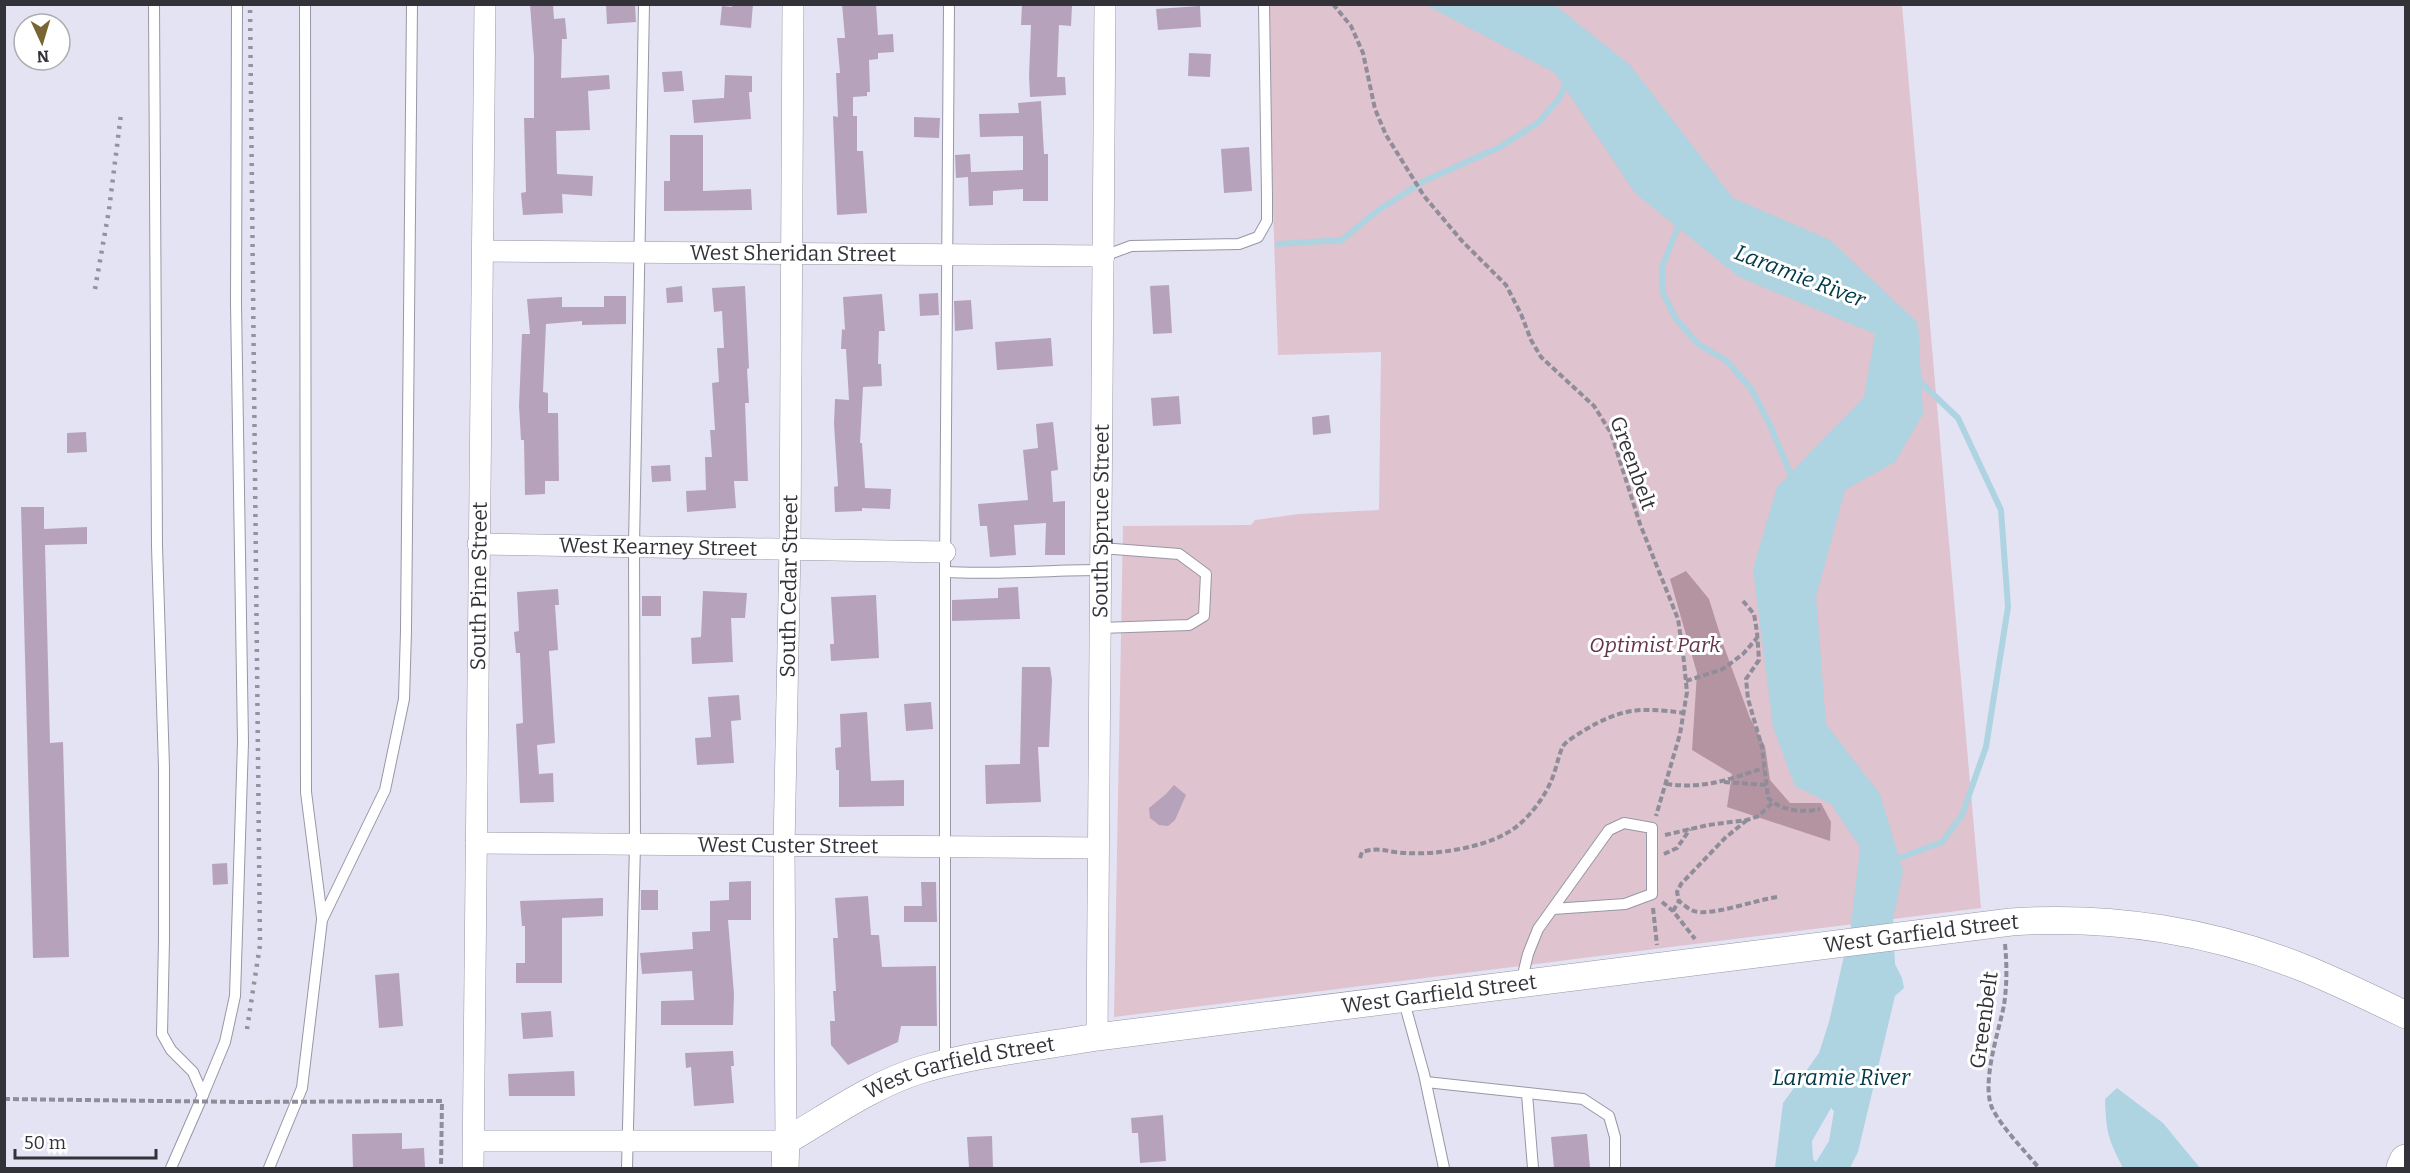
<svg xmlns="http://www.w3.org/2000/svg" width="2410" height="1173" font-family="Bitter,serif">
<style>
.green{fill:#dfc3ce}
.forest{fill:#b594a2}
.water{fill:#aed3e1;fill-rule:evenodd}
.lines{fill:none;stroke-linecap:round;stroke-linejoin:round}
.stream{stroke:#aed3e1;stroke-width:6}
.building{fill:#b7a2bc}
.service-casing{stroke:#9797a6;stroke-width:12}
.minor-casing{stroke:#9797a6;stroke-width:22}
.tertiary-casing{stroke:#9797a6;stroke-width:28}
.primary-casing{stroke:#9797a6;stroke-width:34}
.path{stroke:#8e8d99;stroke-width:4;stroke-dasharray:6 3;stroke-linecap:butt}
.service{stroke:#fff;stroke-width:10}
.minor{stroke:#fff;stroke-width:21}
.tertiary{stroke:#fff;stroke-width:27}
.primary{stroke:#fff;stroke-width:33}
.rail{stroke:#93929e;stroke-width:4.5;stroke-dasharray:3 6;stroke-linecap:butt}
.path-bridge{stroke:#8e8d99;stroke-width:4;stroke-dasharray:6 3;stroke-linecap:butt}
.labels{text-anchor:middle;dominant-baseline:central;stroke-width:6;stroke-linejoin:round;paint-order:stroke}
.street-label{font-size:21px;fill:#333239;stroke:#fff}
.park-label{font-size:21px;font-style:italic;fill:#64344a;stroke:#fff}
.water-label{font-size:22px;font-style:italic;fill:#003848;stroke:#fff}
</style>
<rect width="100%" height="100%" fill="#e4e3f4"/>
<polygon class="green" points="1266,5 1902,5 1981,908 1114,1017 1123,526 1251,525 1255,520 1299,514 1379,510 1381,352 1278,355"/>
<polygon class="forest" points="1686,571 1709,599 1723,644 1750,718 1765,746 1770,780 1790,803 1821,803 1831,822 1830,841 1727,807 1732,774 1692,750 1697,673 1670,579"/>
<g class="water">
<path d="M 1426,5 L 1555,5 L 1630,65 L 1733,198 L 1830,240 L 1918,323 L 1923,414 L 1895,462 L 1845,490 L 1816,597 L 1826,724 L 1880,794 L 1903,871 L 1893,920 L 1895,964 L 1902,978 L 1904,988 L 1895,996 L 1858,1152 L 1850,1168 L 1775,1168 L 1783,1103 L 1819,1053 L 1829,1022 L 1851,925 L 1860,847 L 1831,804 L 1795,786 L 1773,727 L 1753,569 L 1777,487 L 1864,397 L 1875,334 L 1739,277 L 1635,193 L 1555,73 ZM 1831,1108 L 1834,1111 L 1829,1141 L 1816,1162 L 1813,1159 L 1812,1141 Z"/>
<path d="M 2117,1088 L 2163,1123 L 2200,1168 L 2123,1168 C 2108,1139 2106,1132 2105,1099 Z"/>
</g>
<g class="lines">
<g class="stream">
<polyline points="1680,222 1662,267 1663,293 1676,319 1698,344 1727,361 1752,390 1770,425 1793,480"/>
<polyline points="1278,244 1342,240 1377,211 1424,181 1500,147 1539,122 1560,97 1568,79"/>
<polyline points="1894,860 1942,842 1962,815 1986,747 2008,607 2001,510 1958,418 1917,379"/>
</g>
</g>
<g class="building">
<polygon points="530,4 553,4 554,19 565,18 567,39 562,39 561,78 609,75 610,89 588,91 590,130 556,131 557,174 593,176 592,196 562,194 563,213 523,215 521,193 526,192 524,118 534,118 534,57"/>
<polygon points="606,4 635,4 636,22 607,24"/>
<polygon points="732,4 753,4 751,28 720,25 722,6 732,7"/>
<polygon points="842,4 876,4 878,35 893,34 894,52 878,53 878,59 869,60 870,92 867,92 867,96 853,97 853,116 857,116 857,151 863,151 867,213 837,215 833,116 838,117 836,73 840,73 837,38 845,38"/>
<polygon points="1022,5 1072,6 1071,26 1059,25 1057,77 1065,77 1066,95 1030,97 1029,76 1031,25 1021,25"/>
<polygon points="1200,6 1201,27 1158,30 1156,9"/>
<polygon points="1189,53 1211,54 1210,77 1188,76"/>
<polygon points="682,71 684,91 664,92 662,72"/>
<polygon points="725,75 752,76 752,92 749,92 751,119 694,123 692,100 724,98"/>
<polygon points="1041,101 1044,154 1048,154 1048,201 1023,201 1023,189 993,191 993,205 969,206 968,177 956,178 955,155 970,154 971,172 1023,170 1023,136 980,137 979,114 1019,113 1018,103"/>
<polygon points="914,117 940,118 939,138 914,137"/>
<polygon points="670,135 703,135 703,191 751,189 752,210 664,211 664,181 670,181"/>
<polygon points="1249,147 1252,191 1224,193 1221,149"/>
<polygon points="1169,285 1172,333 1153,334 1150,286"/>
<polygon points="682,286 683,302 667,303 666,288"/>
<polygon points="745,286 749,368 747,369 749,403 745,403 748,481 734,481 736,508 687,512 686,491 706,490 705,457 712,457 710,430 715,430 712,383 719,382 717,348 724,348 722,311 714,312 712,288"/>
<polygon points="938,293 939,315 920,316 919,294"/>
<polygon points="882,294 885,331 879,331 878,364 881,364 882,386 863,387 860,443 862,443 865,488 891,489 890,509 862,508 862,511 835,512 834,487 838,486 834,424 835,399 849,400 846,349 841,349 842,329 845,330 843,297"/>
<polygon points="604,296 626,296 626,324 582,325 582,321 546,324 543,392 548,393 548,413 558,413 559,481 545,481 545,494 525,495 524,440 521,440 519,406 522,334 530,334 527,299 562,297 562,307 604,307"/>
<polygon points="971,300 973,329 955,331 954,301"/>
<polygon points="1051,338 1053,366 997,370 995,342"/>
<polygon points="1179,396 1181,424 1153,426 1151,398"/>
<polygon points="1329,415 1331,433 1313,435 1312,417"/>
<polygon points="1053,422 1058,470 1051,471 1053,502 1065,501 1065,555 1045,555 1046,523 1014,525 1016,555 990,557 987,526 980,526 978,504 1028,500 1023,450 1038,448 1036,424"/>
<polygon points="86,432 87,452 67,453 67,433"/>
<polygon points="670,465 671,481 652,482 651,466"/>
<polygon points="21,507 44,507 44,529 87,527 87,544 45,545 50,743 63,742 69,957 33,958"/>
<polygon points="1018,587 1020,619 952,621 952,600 998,598 998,588"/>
<polygon points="558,589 559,605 555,605 558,650 549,651 555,743 537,745 539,774 553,773 554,802 520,803 516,724 523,723 520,653 516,653 514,632 519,631 517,592"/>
<polygon points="703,591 747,593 745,618 731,618 733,662 692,664 691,638 701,637"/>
<polygon points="876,595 879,658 831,661 830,644 834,644 831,597"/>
<rect x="642" y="596" width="19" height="20"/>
<polygon points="1022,667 1050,667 1052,680 1049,747 1038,747 1041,802 986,804 985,765 1020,764"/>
<polygon points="739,695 741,720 731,721 734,763 697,765 695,738 711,737 708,697"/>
<polygon points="931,702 933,729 906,731 904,704"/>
<polygon points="867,712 871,781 904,780 904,806 839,807 839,770 836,770 835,748 841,747 840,714"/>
<polygon points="1174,785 1186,795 1175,820 1168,826 1159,825 1150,818 1149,808 1166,794"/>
<polygon points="227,863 228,884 213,885 212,864"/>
<polygon points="751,881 751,920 728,920 734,994 733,1025 661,1025 661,1001 694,1000 692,971 642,974 640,953 693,949 692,932 710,931 710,901 729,900 729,882"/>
<polygon points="921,882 936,882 937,922 904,922 904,906 922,906"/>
<rect x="641" y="890" width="17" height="20"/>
<polygon points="868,896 871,935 879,935 882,967 936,966 937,1026 901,1026 898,1042 848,1065 831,1045 830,1021 835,1021 833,991 836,991 833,938 838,938 835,898"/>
<polygon points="603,898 603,916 562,918 562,983 516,983 516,963 525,963 525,926 522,926 520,901"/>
<polygon points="399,973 403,1026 379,1028 375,975"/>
<polygon points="551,1011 553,1037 523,1039 521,1013"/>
<polygon points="733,1051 734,1066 731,1066 734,1103 694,1106 691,1067 686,1068 685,1053"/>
<polygon points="574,1071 575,1096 509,1096 508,1074"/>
<polygon points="1163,1115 1166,1161 1140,1163 1138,1133 1132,1133 1131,1118"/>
<polygon points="402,1133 402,1149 424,1148 425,1168 353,1168 352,1134"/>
<polygon points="1587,1134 1590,1168 1554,1168 1551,1137"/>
<polygon points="992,1136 993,1168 969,1168 967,1137"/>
</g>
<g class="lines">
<defs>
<g id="service">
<polyline points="154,4 157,546 164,767 164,940 162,1034 171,1050 193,1072 203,1095 171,1168"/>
<polyline points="305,4 306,792 322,918"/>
<polyline points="1104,256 1131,246 1239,244 1258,237 1267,221 1267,197 1264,4"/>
<path d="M 945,572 C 997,575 1048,570 1101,570"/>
<polyline points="1100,628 1189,625 1204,616 1206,574 1179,554 1101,548"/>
<polyline points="1521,983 1528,954 1538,929 1609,830 1624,823 1652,828 1652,894 1625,904 1553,909"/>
<polyline points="1403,998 1424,1074 1444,1168"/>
<polyline points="945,1064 945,572 949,4"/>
<polyline points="1426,1082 1583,1099 1609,1116 1615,1137 1615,1168"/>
<polyline points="1527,1094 1533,1168"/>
<polyline points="203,1095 225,1042 235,996 243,742 236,303 237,4"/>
<polyline points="269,1168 302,1088 322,920 385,790 404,699 406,631 412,4"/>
<polyline points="627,1168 635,845 634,545 644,4"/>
</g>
<g id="minor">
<path id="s1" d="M 483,251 L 1104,256"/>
<path id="s2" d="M 478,544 L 945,552"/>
<path id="s3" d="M 476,843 L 1098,848"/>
<path id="s4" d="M 1097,1037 L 1105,4"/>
<path id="s5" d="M 474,1141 L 786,1141 L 784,847 L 790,547 L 793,4"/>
<path id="s6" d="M 473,1168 L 485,4"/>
</g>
<g id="tertiary">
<path id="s7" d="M 785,1168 L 786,1141 C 829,1116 872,1085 920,1070 C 977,1053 1038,1047 1097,1037 L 2011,922 C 2111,915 2213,931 2306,969 C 2340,983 2373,999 2406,1015"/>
</g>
<polyline id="primary" points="2403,1168 2406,1161"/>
</defs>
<use href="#service" class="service-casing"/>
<use href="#minor" class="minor-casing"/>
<use href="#tertiary" class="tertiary-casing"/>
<use href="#primary" class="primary-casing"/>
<g class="path">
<polyline points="1333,4 1351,26 1363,53 1375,109 1386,135 1424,196 1462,241 1506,285 1521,314 1531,340 1541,357 1594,406 1611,433 1640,524 1678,619 1683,653 1687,692 1680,734 1656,816"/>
<path d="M 1743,601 L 1754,614 L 1757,632 L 1759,660 L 1746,679 L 1748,699 L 1762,747 L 1768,798 C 1782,811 1802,813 1820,809"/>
<polyline points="1686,681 1723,669 1743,654 1757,638"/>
<polyline points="1724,782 1766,785"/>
<path d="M 1666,784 C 1706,789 1726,780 1764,768"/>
<path d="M 1747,820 L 1725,838 L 1681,884 L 1677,892 L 1679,901 C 1683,904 1689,910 1694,911 C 1710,917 1758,899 1778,897"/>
<polyline points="1665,835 1708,825 1747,820 1759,816 1773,802"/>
<polyline points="1664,854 1677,848 1690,829"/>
<path d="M 1360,858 L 1362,852 C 1381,846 1388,853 1407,853 C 1435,855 1480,848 1505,834 C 1525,824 1544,799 1552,779 C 1556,769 1558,758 1562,748 C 1565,741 1576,736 1583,731 C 1622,708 1639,707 1684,713"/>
<polyline points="1662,902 1673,911 1695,939"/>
<polyline points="1653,908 1657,945"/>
<polyline points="1673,911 1679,901"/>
<path d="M 2005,944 C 2007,965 2007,985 2004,1005 C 1999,1031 1980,1085 1993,1110 C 2005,1131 2024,1150 2039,1168"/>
</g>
<use href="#service" class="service"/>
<use href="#minor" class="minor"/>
<use href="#tertiary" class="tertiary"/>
<use href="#primary" class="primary"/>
<g class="rail">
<polyline points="95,289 109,210 121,114"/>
<polyline points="247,1029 260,945 250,4"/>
</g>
<polyline class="path-bridge" points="4,1099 243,1102 442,1101 441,1168"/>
</g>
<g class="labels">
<g class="street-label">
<text stroke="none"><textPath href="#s1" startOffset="310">West Sheridan Street</textPath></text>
<text transform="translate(1633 463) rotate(70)">Greenbelt</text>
<text stroke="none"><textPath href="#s4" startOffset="516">South Spruce Street</textPath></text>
<text stroke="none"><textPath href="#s2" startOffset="180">West Kearney Street</textPath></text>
<text stroke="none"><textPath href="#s6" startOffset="582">South Pine Street</textPath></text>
<text stroke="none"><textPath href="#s5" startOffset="867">South Cedar Street</textPath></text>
<text stroke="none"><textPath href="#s3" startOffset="312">West Custer Street</textPath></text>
<text stroke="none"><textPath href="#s7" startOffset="1190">West Garfield Street</textPath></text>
<text stroke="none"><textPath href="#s7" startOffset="704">West Garfield Street</textPath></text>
<text transform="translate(1984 1020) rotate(-82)">Greenbelt</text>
<text stroke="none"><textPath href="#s7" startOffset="218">West Garfield Street</textPath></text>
</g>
<g class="park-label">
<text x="1655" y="645">Optimist Park</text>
</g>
<g class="water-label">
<text transform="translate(1800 276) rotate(21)">Laramie River</text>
<text x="1841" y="1077">Laramie River</text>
</g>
</g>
<rect width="2410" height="1173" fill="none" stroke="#333239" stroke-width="12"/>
<g transform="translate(42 42) rotate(176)"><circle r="28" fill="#ffffff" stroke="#adadb0" stroke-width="1.5"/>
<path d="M0-4.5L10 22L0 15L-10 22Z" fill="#786534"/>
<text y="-9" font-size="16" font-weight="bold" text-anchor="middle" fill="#333239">N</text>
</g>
<path d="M15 1149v9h141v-9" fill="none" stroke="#333239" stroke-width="3"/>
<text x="24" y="1149" font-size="18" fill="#333239" stroke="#ffffff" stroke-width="4.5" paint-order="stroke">50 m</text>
</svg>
